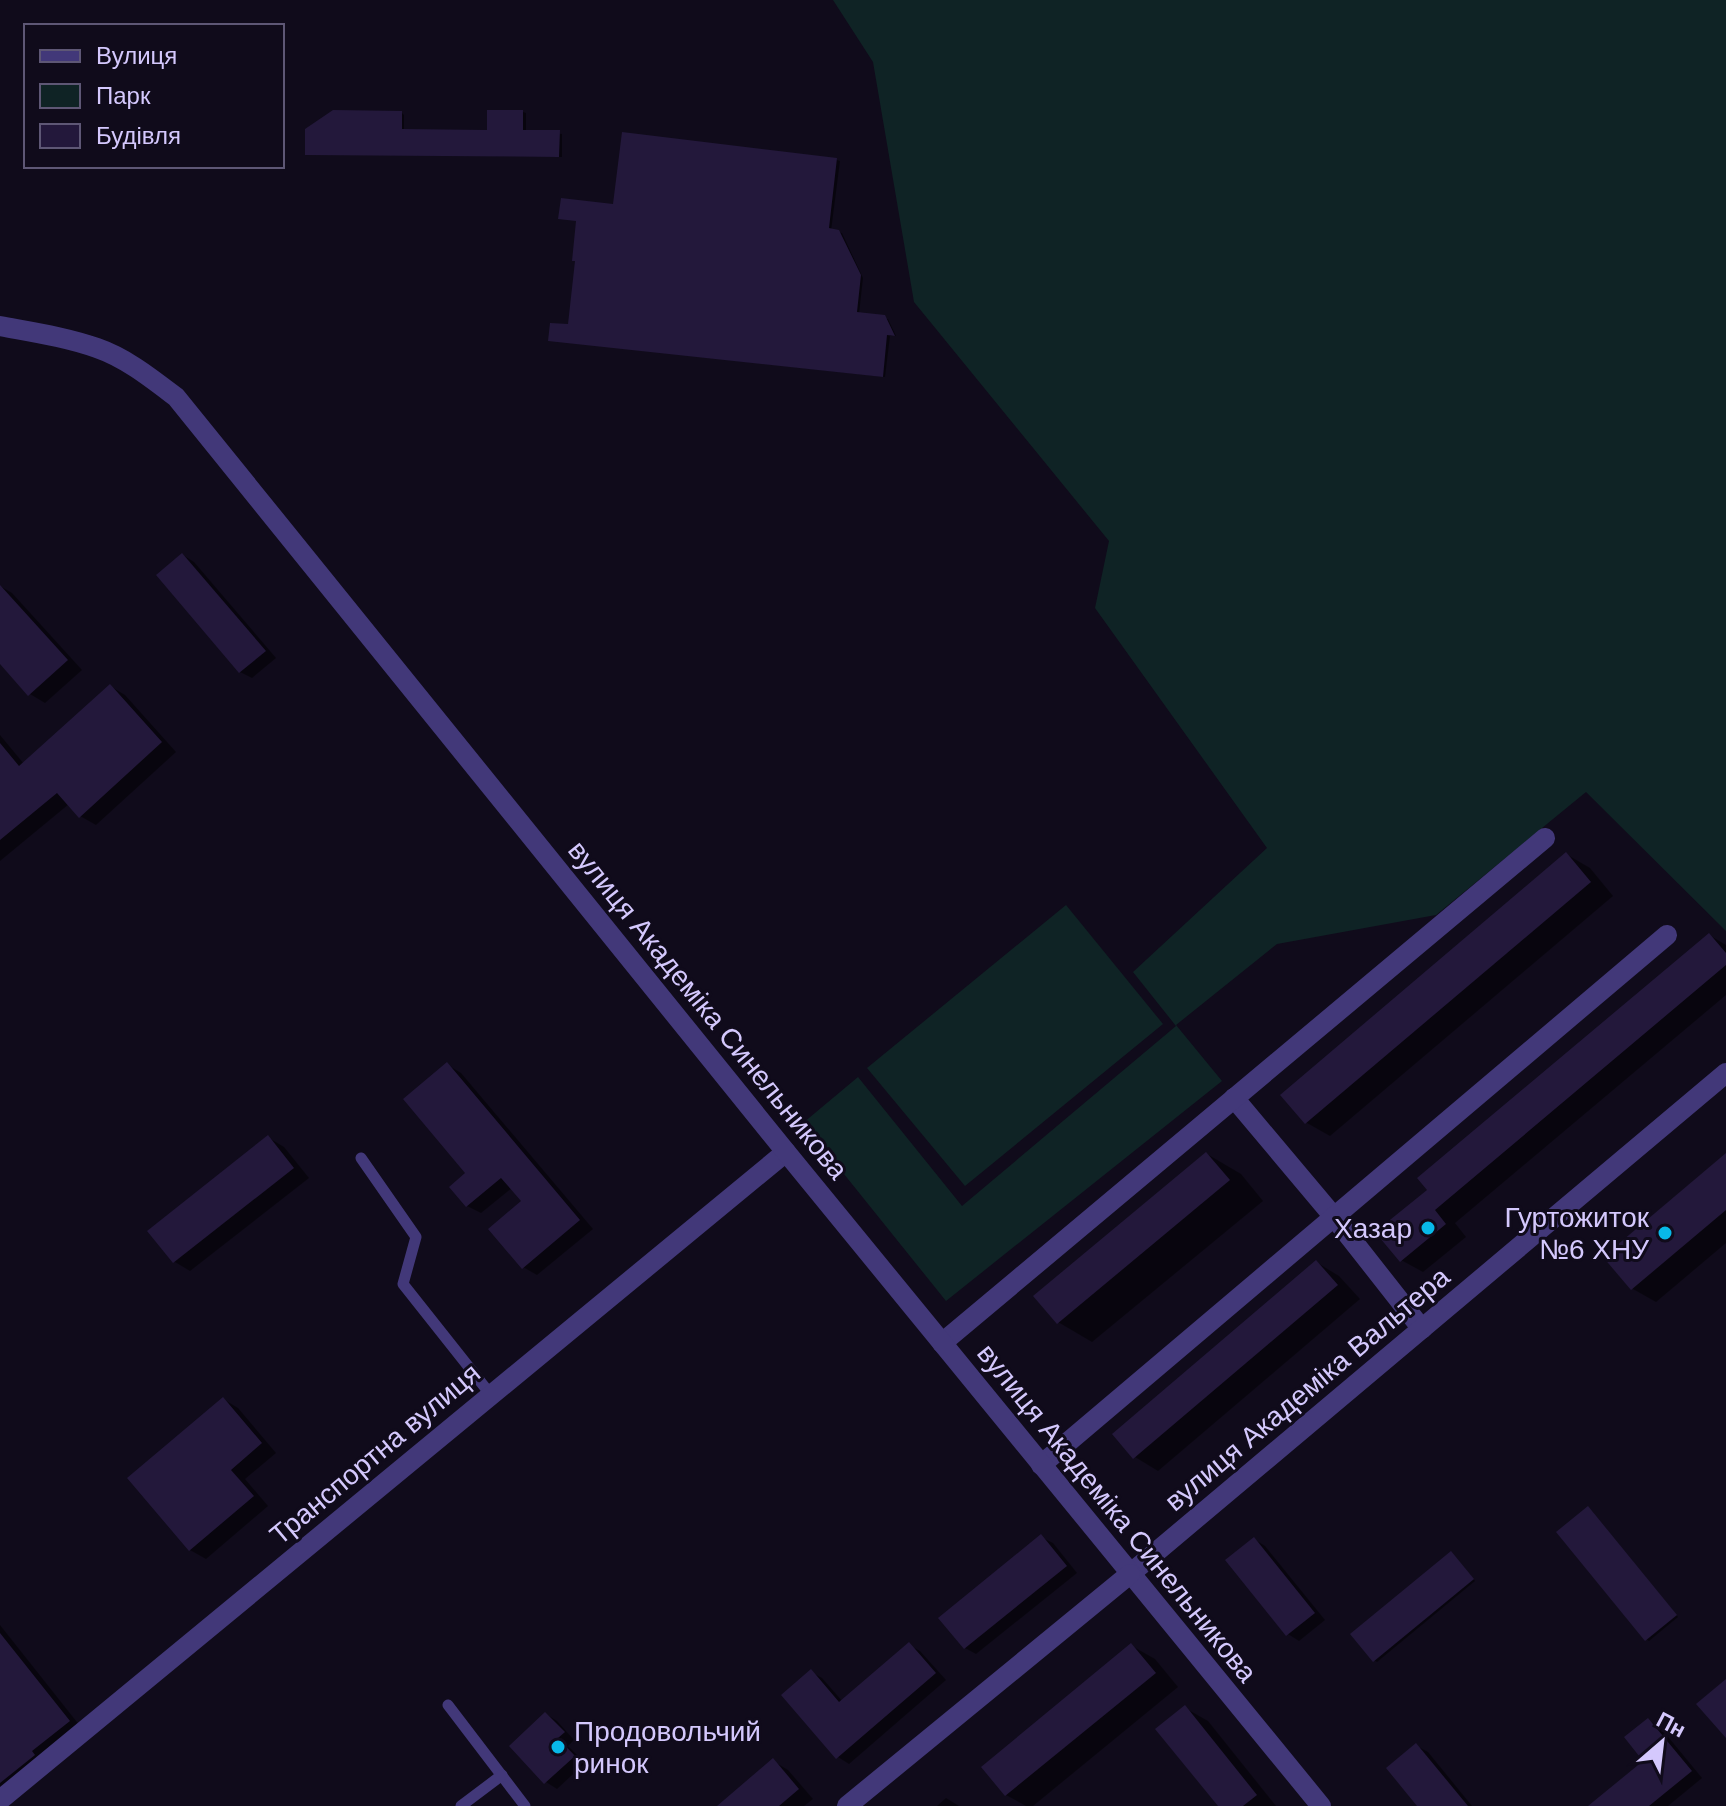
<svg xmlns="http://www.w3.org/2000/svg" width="1726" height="1806" font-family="Arial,sans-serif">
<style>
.green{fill:#0f2325}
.shadow{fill:#0007}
.building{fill:#23183b}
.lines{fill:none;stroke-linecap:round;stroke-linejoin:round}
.service{stroke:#423879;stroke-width:11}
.minor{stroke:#423879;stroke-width:20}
.tertiary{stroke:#423879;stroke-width:20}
.poi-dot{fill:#08b9e9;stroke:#100b1b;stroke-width:3}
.labels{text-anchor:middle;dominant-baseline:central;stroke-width:6;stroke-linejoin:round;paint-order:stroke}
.street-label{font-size:28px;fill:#d4c8fd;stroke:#100b1b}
.poi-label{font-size:28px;fill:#d4c8fd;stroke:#100b1b;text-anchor:end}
</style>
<rect width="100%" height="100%" fill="#100b1b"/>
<g class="green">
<polygon points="833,0 1726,0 1726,931 1586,792 1436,915 1277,944 1176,1025 1222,1081 946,1301 803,1123 858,1077 962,1206 1176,1026 1133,972 1267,848 1095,608 1109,541 914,302 873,62"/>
<polygon points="1066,905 1163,1024 965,1186 867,1068"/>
</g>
<g class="shadow">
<polygon points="523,112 526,113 526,132 562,134 562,157 307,153 402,113 404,115 404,131 489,132"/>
<polygon points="837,160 840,161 831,231 842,233 863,278 859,314 888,319 896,336 890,336 885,377 550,340 569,327 615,206"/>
<polygon points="183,555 194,562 276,658 252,678 240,672"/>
<polygon points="0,586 12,593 82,670 45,703 30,694 0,661"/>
<polygon points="110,686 125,695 176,752 96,825 80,816 69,804 0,861 0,735 24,764"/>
<polygon points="1566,854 1590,868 1613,896 1330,1136 1307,1123 1283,1095"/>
<polygon points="1709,935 1726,945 1726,995 1455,1223 1466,1237 1423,1272 1401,1260 1430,1190"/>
<polygon points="448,1065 461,1073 593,1229 537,1275 523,1267 524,1201 512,1188 481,1213 467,1206 468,1174"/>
<polygon points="269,1138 284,1147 309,1178 190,1271 175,1262 150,1231"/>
<polygon points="1207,1154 1241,1174 1263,1201 1092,1342 1058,1322"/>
<polygon points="1726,1158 1726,1243 1656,1302 1633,1289 1606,1257"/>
<polygon points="1316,1262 1339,1276 1360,1299 1158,1471 1135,1457"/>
<polygon points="223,1399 238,1408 276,1453 245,1479 268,1506 206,1559 190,1550 130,1479"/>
<polygon points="1591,1510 1678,1617 1649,1641 1646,1639"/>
<polygon points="1041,1537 1053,1543 1077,1573 976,1654 965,1648"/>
<polygon points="1254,1539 1265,1546 1325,1620 1299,1641 1288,1634"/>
<polygon points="1454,1555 1475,1581 1377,1662 1374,1660"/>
<polygon points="0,1625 84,1731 0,1801"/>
<polygon points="909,1645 920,1651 946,1680 849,1764 838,1757 811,1672 822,1678 843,1702"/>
<polygon points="1132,1646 1155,1659 1178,1687 1033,1806 1026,1806 1006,1795"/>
<polygon points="1185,1708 1208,1721 1276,1806 1220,1806"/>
<polygon points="546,1714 557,1721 574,1740 568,1746 585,1763 557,1789 546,1782"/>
<polygon points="1648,1720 1660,1727 1702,1778 1668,1806 1591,1806 1646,1761"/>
<polygon points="1417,1746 1428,1752 1472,1806 1419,1806"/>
<polygon points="773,1761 788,1770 813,1799 804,1806 720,1806"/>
<polygon points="946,1798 959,1806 937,1806"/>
</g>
<g class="building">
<polygon points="333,110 402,111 402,129 487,130 487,110 523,110 523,130 560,130 559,157 305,155 305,129"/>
<polygon points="622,132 837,158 829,228 839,230 861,275 857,312 885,315 895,336 887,335 883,377 548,341 550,323 568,324 575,261 572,261 576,221 558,219 561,198 613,204"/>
<polygon points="182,553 266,651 239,673 156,575"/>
<polygon points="0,585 68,660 28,696 0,664"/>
<polygon points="110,684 162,742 79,818 57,793 0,840 0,743 19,766"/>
<polygon points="1566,852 1591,882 1305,1124 1280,1095"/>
<polygon points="1709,933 1726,953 1726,965 1435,1210 1446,1224 1400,1262 1375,1232 1427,1190 1417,1178"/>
<polygon points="447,1062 580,1220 522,1269 488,1229 521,1201 501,1178 466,1207 449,1187 465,1173 403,1099"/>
<polygon points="268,1135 294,1168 173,1263 147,1231"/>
<polygon points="1206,1152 1230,1180 1057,1324 1033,1296"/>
<polygon points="1726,1153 1726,1210 1631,1290 1603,1257"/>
<polygon points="1316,1260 1338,1285 1133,1459 1112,1434"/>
<polygon points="223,1397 262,1443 231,1470 254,1496 189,1551 127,1478"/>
<polygon points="1588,1506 1677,1615 1645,1641 1556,1532"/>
<polygon points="1041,1534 1067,1566 964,1649 938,1618"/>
<polygon points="1254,1537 1315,1613 1286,1636 1225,1560"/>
<polygon points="1451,1551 1474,1579 1373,1662 1350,1634"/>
<polygon points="0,1633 70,1721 32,1751 35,1755 0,1783"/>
<polygon points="909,1642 936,1673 836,1759 781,1695 811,1669 839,1702"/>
<polygon points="1131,1643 1156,1673 1005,1796 981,1767"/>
<polygon points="1726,1679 1726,1738 1696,1704"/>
<polygon points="1185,1705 1257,1795 1243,1806 1218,1806 1155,1729"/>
<polygon points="545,1712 565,1732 558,1738 575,1756 544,1784 509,1746"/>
<polygon points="1648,1718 1692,1771 1649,1806 1588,1806 1643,1761 1624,1737"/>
<polygon points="1416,1743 1468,1806 1417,1806 1386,1768"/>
<polygon points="773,1758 799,1789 779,1806 717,1806"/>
</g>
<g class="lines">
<g class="service">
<polyline points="361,1158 416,1237 403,1284 491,1395"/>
<polyline points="448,1705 525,1806"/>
<polyline points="461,1806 502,1775"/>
</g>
<g class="minor">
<polyline points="1234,1098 1334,1217 1422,1329"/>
<polyline points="942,1343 1545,838"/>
<polyline points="1041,1465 1667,935"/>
<polyline points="1130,1574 1726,1073"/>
<polyline points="0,1800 786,1152"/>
</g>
<g class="tertiary">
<path d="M 0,326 C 32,332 66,337 97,348 C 126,358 151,378 176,397 L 786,1152 L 1321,1806"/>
<polyline points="847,1806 1130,1574"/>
</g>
</g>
<g class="poi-dot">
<circle cx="1428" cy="1228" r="8"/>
<circle cx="1665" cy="1233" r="8"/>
<circle cx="558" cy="1747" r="8"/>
</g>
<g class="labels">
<g class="street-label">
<text transform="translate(708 1010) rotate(51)">вулиця Академіка Синельникова</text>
<text transform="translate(1307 1389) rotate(-40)">вулиця Академіка Вальтера</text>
<text transform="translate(375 1454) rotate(-40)">Транспортна вулиця</text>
<text transform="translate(1117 1513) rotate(51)">вулиця Академіка Синельникова</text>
</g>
<g class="poi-label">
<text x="1649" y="1217">Гуртожиток<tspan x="1649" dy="32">№6 ХНУ</tspan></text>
<text x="1412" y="1228">Хазар</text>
<text x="574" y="1731" text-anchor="start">Продовольчий<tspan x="574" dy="32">ринок</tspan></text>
</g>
</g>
<rect x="24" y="24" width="260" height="144" fill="#100b1b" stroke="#5e5775" stroke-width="2"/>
<rect x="40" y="50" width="40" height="12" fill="#423879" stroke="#5e5775" stroke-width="2"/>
<text x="96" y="64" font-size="24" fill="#d4c8fd">Вулиця</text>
<rect x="40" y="84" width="40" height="24" fill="#0f2325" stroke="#5e5775" stroke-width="2"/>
<text x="96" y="104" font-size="24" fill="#d4c8fd">Парк</text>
<rect x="40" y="124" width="40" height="24" fill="#23183b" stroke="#5e5775" stroke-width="2"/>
<text x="96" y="144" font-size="24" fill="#d4c8fd">Будівля</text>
<g transform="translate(1662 1742) rotate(28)" stroke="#100b1b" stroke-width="6" paint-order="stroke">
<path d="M0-6L14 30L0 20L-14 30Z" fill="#d4c8fd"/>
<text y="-12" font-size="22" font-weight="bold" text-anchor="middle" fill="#d4c8fd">Пн</text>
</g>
</svg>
